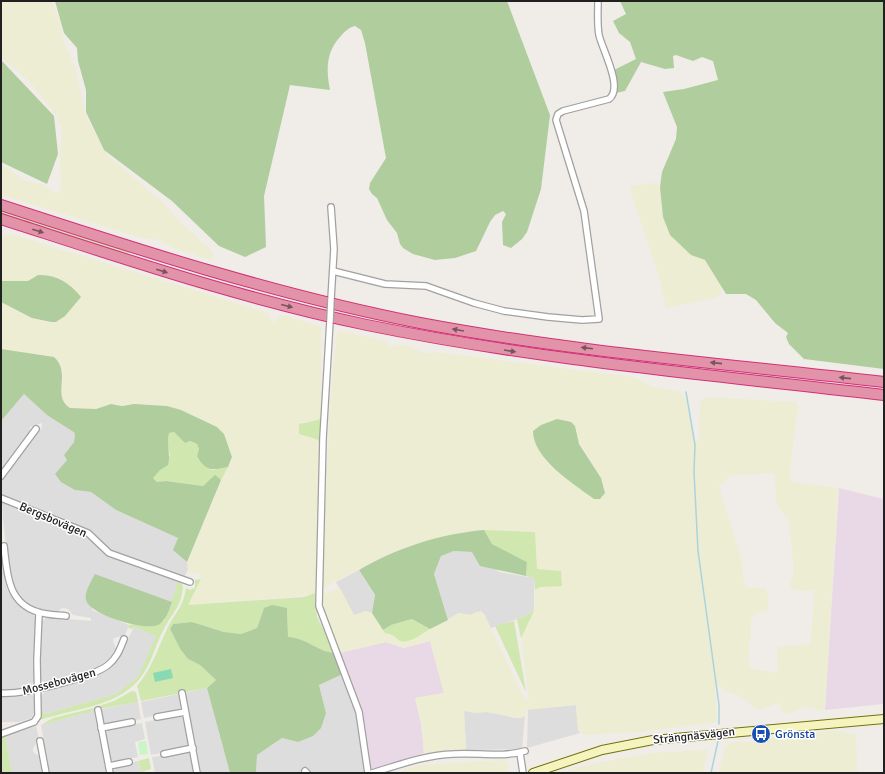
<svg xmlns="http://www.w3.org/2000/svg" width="885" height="774" font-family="Signika,sans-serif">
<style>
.residential{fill:#dedddd}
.industrial{fill:#e9d9e7}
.farmland{fill:#ededd3;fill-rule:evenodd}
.grass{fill:#d0e7b0}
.forest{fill:#b0cd9e}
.park{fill:#c7f7c7}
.pitch{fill:#89dab4}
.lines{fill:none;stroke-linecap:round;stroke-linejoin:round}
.stream{stroke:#aad4db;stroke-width:1.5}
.minor-casing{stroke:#a1a1a1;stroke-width:8}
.secondary-casing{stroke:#71730b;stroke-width:10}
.motorway-casing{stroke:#d23076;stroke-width:12}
.minor{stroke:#fff;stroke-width:5.5}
.secondary{stroke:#f6f4be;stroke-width:8}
.motorway{stroke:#e393a9;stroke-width:10}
.minor-bridge-casing{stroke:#a1a1a1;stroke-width:8;stroke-linecap:butt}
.minor-bridge{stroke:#fff;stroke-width:5.5}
.oneway{fill:#78545e}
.labels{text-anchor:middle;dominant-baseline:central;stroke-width:3;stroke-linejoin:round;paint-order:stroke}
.street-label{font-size:12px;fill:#202020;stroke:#fff}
.transit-label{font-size:12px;fill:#164399;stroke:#fff;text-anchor:start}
</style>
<rect width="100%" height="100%" fill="#f0ece7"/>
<g class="residential">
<polygon points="24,394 47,415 75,433 74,442 64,455 68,459 55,474 75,490 91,492 116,510 178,538 174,550 187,562 188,570 184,577 106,548 89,530 1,494 1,479 42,428 42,423 30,427 29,438 1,471 1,421"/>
<polygon points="4,500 88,535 104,553 179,580 172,602 95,574 92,610 129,625 125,635 114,638 113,641 116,648 111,657 95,669 46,683 40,680 39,654 42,621 47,617 91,621 91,618 73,615 68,609 62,608 57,612 40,610 28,604 20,598 11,585 3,520 2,502"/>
<polygon points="1,544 5,583 8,592 33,614 36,619 34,656 35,680 30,686 24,689 1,690"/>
<polygon points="454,551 472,552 499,572 534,578 534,609 526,616 491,628 484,614 477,612 470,615 459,613 448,620 434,574 441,556"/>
<polygon points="359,570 375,596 372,613 366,611 354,616 336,582"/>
<polygon points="134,627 157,636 138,677 116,694 46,714 41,711 41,696 47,690 105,672 118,659"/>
<polygon points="343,674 357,713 365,773 256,773 257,755 282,738 298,742 326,713 319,685"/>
<polygon points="207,688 230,773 201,773 185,693"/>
<polygon points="29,692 35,697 35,712 31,718 19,722 1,722 1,695 16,695"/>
<polygon points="179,694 181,706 178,711 144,718 141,702"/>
<polygon points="138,702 141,719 108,725 103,722 101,709"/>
<polygon points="576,705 578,730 580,733 527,748 528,709"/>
<polygon points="94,711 106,773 50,773 41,725"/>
<polygon points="464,711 487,712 516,718 524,717 525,715 522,749 466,750"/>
<polygon points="179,715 183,718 189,743 185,748 151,755 145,722"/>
<polygon points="142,723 145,739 135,742 138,757 115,762 110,759 105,734 109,729"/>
<polygon points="36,726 39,739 33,748 33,752 39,756 42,773 12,773 5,735"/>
<polygon points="187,752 191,755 194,773 155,773 152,757"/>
<polygon points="138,761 141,773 113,773 116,767"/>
</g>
<g class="industrial">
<polygon points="839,488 884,499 884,704 825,710"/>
<polygon points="430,641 444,693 415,698 421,723 424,753 371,771 368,767 361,709 340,653 386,642 404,648"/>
</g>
<g class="farmland">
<polygon points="1,1 51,1 60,22 64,43 76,70 85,114 106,154 163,203 180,222 212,251 213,256 211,260 176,249 160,240 143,238 1,195 1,165 9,169 22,180 43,185 53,193 59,193 61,187 60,155 62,138 61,126 56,115 30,82 1,57"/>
<polygon points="655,183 660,187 663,217 678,242 685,250 705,259 720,283 722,290 718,297 666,308 660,280 630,189 631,186"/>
<polygon points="11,234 268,313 272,322 275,322 279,316 286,316 321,327 321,417 318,420 301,422 301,435 316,439 321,443 316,591 313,595 188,605 201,580 200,574 190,573 187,562 221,480 232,462 232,457 224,434 217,427 181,410 161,405 111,404 96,409 70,408 66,405 61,395 63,370 58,361 46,355 36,355 1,349 1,302 32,318 45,322 56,322 61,320 70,285 61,279 42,275 28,281 1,281 1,236"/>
<path d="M 341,331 L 385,341 L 391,347 L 398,345 L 408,346 L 426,354 L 435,352 L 633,377 L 653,387 L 681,392 L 685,397 L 694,442 L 699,441 L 700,402 L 705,397 L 795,402 L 798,406 L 789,476 L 793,482 L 838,488 L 825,708 L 818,711 L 813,708 L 803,707 L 787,714 L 781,710 L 780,703 L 775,704 L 762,709 L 757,709 L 742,697 L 724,691 L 720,686 L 715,686 L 717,722 L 640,732 L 584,735 L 578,730 L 576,705 L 526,710 L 524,717 L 520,718 L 487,712 L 475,713 L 464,711 L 466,750 L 424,753 L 421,723 L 415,698 L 444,693 L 430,641 L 404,648 L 386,642 L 340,653 L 320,604 L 324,594 L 340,588 L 354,615 L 366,611 L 372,613 L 385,633 L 395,634 L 401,641 L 407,641 L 459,613 L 470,615 L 481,611 L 484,614 L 525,700 L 529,700 L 521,638 L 534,609 L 535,590 L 540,587 L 561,586 L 560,571 L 537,569 L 535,566 L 484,530 L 459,533 L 392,552 L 321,589 L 331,391 L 337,336 L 338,332 ZM 533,435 L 578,440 L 601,478 L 604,487 L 603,496 L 600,499 L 594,499 L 561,475 L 544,457 ZM 775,473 L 776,504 L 789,520 L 794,572 L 790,583 L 791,588 L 795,590 L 814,591 L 811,644 L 777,647 L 778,673 L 750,669 L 748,644 L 751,639 L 751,619 L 757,612 L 768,611 L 768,596 L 765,588 L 749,588 L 744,584 L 742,561 L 719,487 L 729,476 L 735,475 Z"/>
<polygon points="835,730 856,735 857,773 719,773 725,747 731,742 754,742 772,738"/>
<polygon points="705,750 707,751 703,773 560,773 596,763 653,753"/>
<polygon points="506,760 509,766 506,773 394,773 418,765"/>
</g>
<g class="grass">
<polygon points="1,209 137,253 118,253 1,216"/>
<polygon points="321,417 321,443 316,439 299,434 299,424 318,420"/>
<polygon points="174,432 185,443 190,441 197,444 199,449 197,456 212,470 228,467 221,480 215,476 203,486 166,481 157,482 153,478 170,455 167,441 169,433"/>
<polygon points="484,530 535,532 537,569 561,571 562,586 540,587 535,590 534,578 526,576 527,562 492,544"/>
<path d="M 201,579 L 188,605 L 304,597 L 315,593 L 317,617 L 336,653 C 319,653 308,638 288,637 L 287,608 L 264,608 L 257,628 L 241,634 L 224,632 L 192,622 L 173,624 L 170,629 L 188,659 L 200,665 L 216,680 L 207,688 L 141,701 L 137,686 C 152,668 158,648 168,627 C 176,611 183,608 186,588 L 190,590 L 195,588 L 195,580 Z"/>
<path d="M 179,580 L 183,586 C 182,606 172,613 164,629 C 156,643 153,658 145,671 C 124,707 75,708 40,720 L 41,711 L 46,714 L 116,694 L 138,677 L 156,636 L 134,627 L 132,629 L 128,628 L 129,625 L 164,621 Z"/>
<polygon points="534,609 533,613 521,638 517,619 526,616"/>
<path d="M 412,619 L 430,629 C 423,633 410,644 401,641 C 394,638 397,635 385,633 L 383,630 L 391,625 Z"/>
<polygon points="514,621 526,692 495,626"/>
<polygon points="132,691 136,692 138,702 98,709 99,706 114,701"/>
<polygon points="94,708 94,711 41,725 53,718"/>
<polygon points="5,735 12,773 1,773 1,737"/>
<polygon points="149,758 151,769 141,772 138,761"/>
</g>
<g class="forest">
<path d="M 55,1 L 507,1 L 550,115 L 541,189 L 527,232 L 522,239 L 511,248 L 503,245 L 502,222 L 506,214 L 503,211 L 495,215 L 490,222 L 476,251 L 455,258 L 435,260 L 413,254 L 403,248 L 400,244 L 397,233 L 387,220 L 377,198 L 372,194 L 369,189 L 370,183 L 386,158 L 365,43 L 361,30 L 355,26 C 348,28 344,32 340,37 C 326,52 326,70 330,90 L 290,85 L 264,196 L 266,247 L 245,257 L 219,246 L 172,201 L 104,150 L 86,112 L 86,90 L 78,61 L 77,48 L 64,33 Z"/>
<polygon points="620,1 884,1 884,369 804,359 789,344 786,337 788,333 775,323 756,300 746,294 726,294 705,260 691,255 670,235 663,217 660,187 662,172 676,139 677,127 663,92 684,89 718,80 713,61 702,57 693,61 676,55 673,56 674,68 665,69 641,62 625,91 616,93 612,71 636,59 630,42 619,33 613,21 626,14"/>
<polygon points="1,60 54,116 58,154 47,184 1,162"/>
<path d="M 38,275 C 56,274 70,283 81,297 L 65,316 L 56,322 L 51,322 L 32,318 L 1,302 L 1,281 L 28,281 Z"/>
<path d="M 1,349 L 54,357 C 72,373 51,396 70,408 L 96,409 L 111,404 L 122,406 L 134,404 L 167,406 L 181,410 L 217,427 L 224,434 L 232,457 L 228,467 C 212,470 206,472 197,456 L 199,449 L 197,444 L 190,441 L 185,443 L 174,432 L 169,433 C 166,444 171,454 168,465 L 160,470 L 153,478 L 157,482 L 166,481 L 203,486 L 215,475 L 221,480 L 187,562 L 173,550 L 178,538 L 116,510 L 91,492 L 75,490 L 61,482 L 55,474 L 67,460 L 64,455 L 74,442 L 75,433 L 47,415 L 24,394 L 1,421 Z"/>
<path d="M 557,419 L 571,422 L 575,426 L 579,444 L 601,478 L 605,493 L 600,499 L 594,499 C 574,484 533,459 533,431 L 541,425 Z"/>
<path d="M 484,530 L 492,544 L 527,562 L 526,576 L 480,566 L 472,552 L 454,551 L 441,556 L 434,574 L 448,620 L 430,629 L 412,619 L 391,625 L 383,630 L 372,613 L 375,595 L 359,570 C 396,548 440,534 484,530 Z"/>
<path d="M 95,574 L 172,602 C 169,610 166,621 158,625 C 144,631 90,615 86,600 C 84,592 91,582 95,574 Z"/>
<path d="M 272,605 L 287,608 L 288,637 C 308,638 319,653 336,653 L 343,674 L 319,685 L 326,713 L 321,728 L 313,736 L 298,742 L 282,738 L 257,755 L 256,773 L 230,773 L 207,688 L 216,680 L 200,665 L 188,659 L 181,650 L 170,629 L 173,624 L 192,622 L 224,632 L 241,634 L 257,628 L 264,608 Z"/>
</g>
<polygon class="park" points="146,741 148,754 140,755 138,742"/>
<polygon class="pitch" points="171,669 173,678 155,682 153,673"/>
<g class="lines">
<g class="stream">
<polyline points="686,392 695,445 694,472 698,551 719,705 719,724"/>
<polyline points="711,773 718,741"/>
</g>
<defs>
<g id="minor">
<polyline points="331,207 334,249 331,299"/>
<path d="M 333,271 L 385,284 L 426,286 L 474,303 L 504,311 L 548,317 L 582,320 L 599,319 L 584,211 L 556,120 L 558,114 L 563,111 L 609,99 C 624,88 602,49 599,35 C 597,24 598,12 598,1"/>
<polyline points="330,321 323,438 319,606 359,712 368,773"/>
<polyline points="1,476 36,429"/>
<polyline points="1,498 88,533 109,553 190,582"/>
<path d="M 4,546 C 7,572 7,603 38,612 C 47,615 57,615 66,616"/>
<path d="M 1,693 C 21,695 92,678 108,665 C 117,658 120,649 124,639"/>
<polyline points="182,693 197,773"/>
<polyline points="98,710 110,773"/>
<polyline points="157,717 185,712"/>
<polyline points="101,728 132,722"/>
<polyline points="1,734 34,722 38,716 37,660 39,613"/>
<polyline points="40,741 46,773"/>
<polyline points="520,753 523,773"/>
<polyline points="164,754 193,748"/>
<polyline points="109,766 129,762"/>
<polyline points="305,771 307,773"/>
<path d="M 372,773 C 399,765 425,755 453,754 C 476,752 502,758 525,751"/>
</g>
<polyline id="secondary" points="533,773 602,750 653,740 884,719"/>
<g id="motorway">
<path d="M 1,205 C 139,250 277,295 420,323 C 573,352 729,364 884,382"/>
<path d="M 1,219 C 122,258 242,299 367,325 C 538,360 711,375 884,395"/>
</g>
</defs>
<use href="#minor" class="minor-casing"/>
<use href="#secondary" class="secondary-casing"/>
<use href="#motorway" class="motorway-casing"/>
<use href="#minor" class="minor"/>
<use href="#secondary" class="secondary"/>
<use href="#motorway" class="motorway"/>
<defs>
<polyline id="minor-bridge" points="330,321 331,299"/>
</defs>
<use href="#minor-bridge" class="minor-bridge-casing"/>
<use href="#minor-bridge" class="minor-bridge"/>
</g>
<defs><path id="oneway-solid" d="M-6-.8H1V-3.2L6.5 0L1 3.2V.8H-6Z"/></defs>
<g class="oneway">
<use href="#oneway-solid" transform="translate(38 231) rotate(18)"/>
<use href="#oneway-solid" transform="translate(162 271) rotate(17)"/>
<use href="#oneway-solid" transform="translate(287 306) rotate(14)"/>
<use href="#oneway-solid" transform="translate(458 330) rotate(-170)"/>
<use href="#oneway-solid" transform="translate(587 348) rotate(-173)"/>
<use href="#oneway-solid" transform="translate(510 351) rotate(9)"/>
<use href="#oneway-solid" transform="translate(716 363) rotate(-174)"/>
<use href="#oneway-solid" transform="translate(845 378) rotate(-174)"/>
</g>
<defs>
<symbol id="bus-disc" viewBox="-11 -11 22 22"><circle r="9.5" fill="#1a4fb4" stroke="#fff"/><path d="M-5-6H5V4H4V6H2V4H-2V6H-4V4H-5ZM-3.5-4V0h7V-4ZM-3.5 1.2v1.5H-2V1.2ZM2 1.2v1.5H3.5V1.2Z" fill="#fff"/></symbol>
</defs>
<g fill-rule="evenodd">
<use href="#bus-disc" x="750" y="723" width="22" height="22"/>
</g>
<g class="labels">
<g class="street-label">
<text transform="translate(53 520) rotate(23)">Bergsbovägen</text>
<text transform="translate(59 682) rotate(-15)">Mossebovägen</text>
<text transform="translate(694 736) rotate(-6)">Strängnäsvägen</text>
</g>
<g class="transit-label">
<text x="775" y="734">Grönsta</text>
</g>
</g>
<rect width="885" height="774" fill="none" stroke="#202020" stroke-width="4"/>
</svg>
